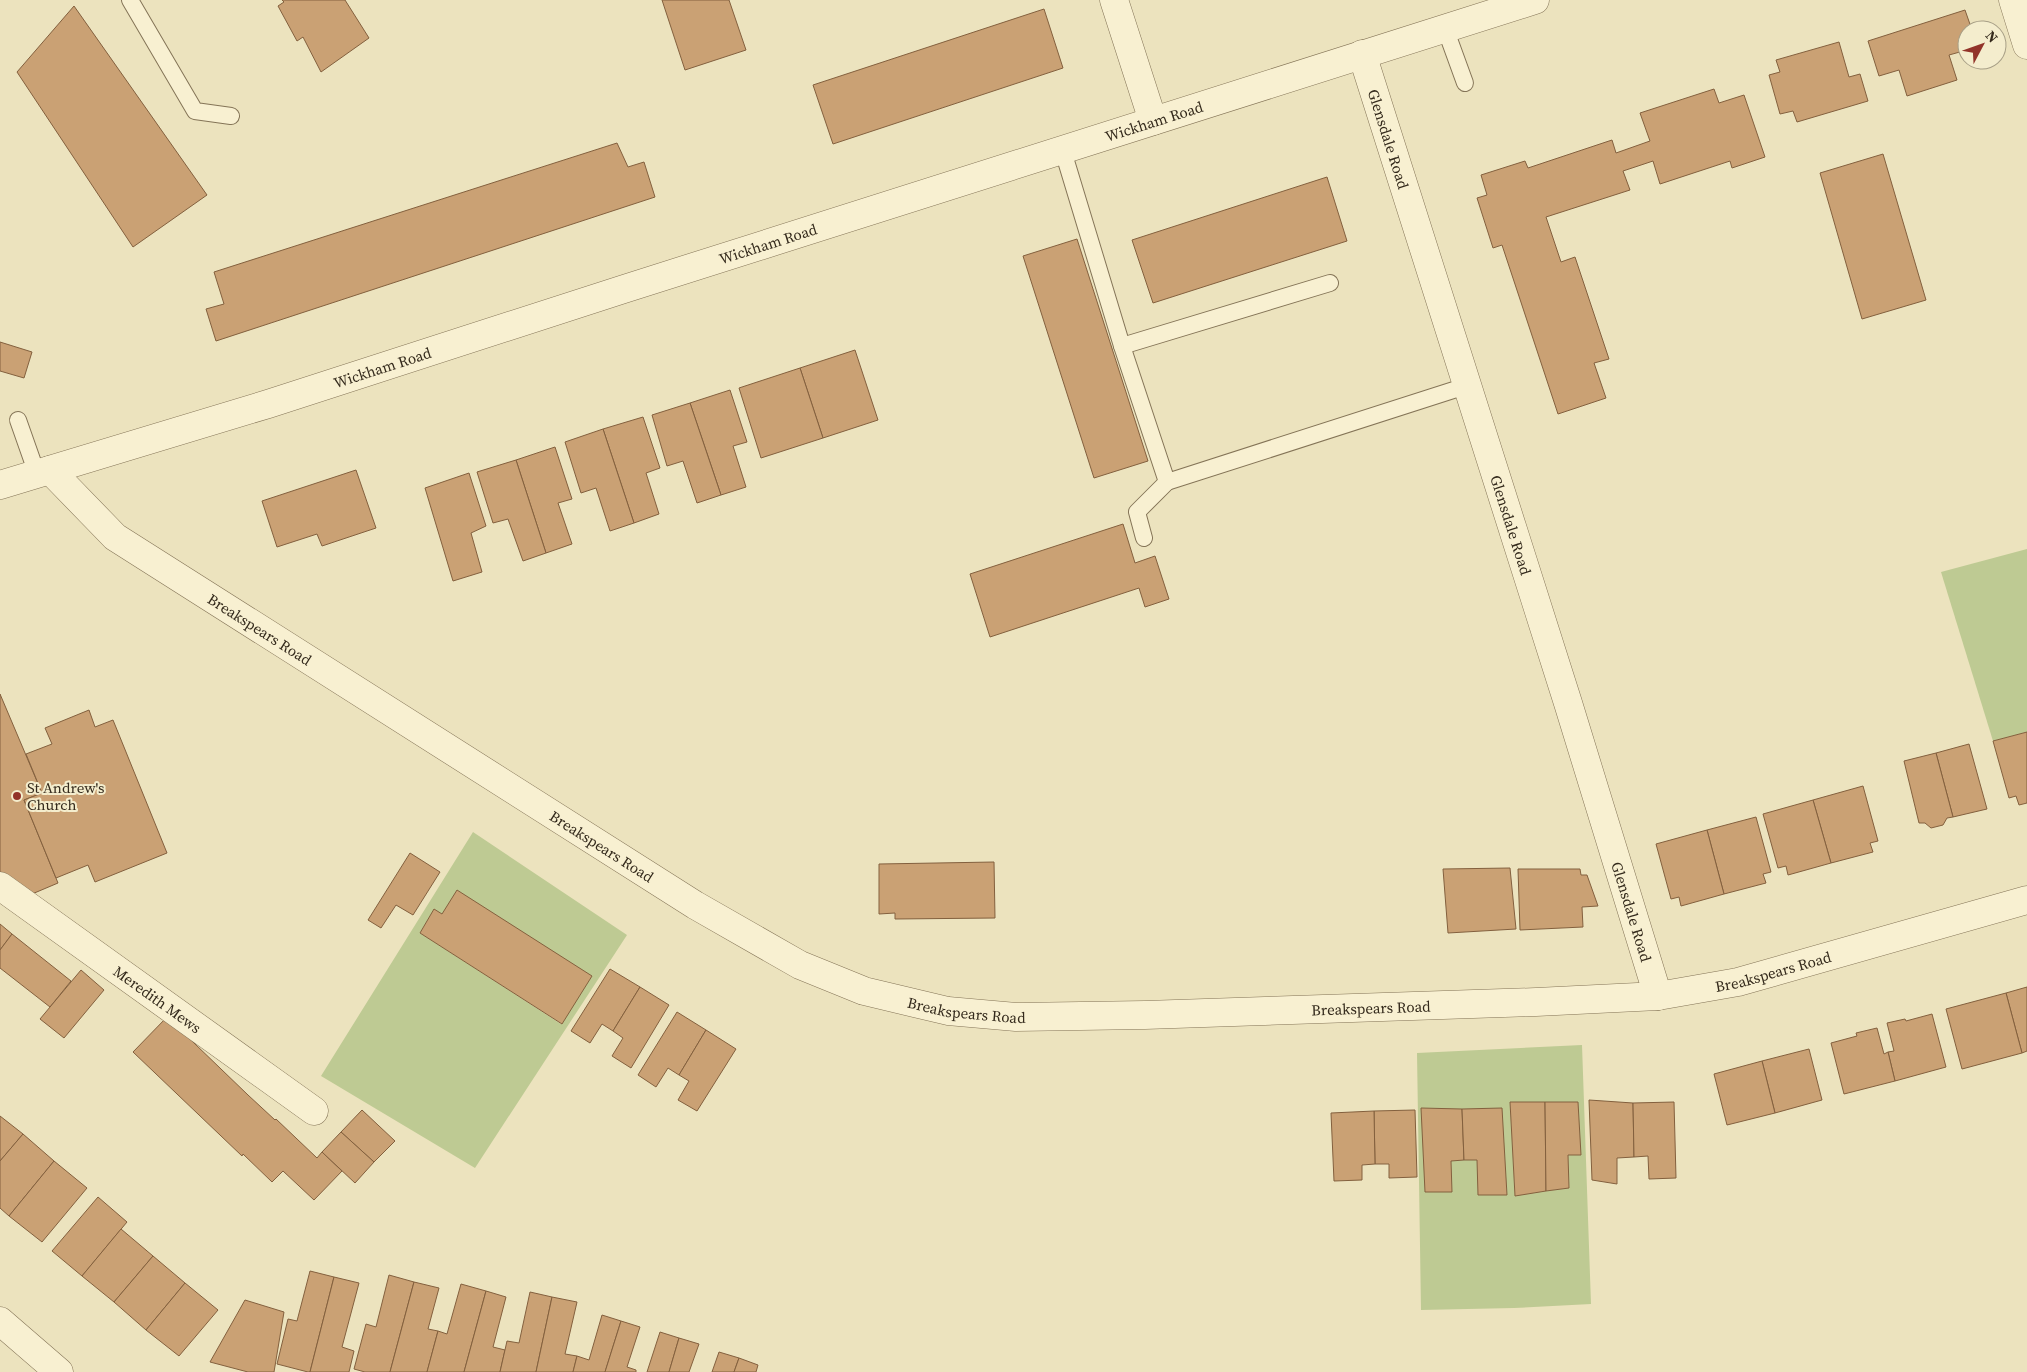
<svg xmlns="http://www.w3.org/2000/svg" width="2027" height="1372" font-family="'Source Serif 4',serif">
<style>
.green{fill:#beca93;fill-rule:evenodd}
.building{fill:#caa174;stroke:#83603e}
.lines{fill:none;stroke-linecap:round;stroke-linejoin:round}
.service-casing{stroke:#847457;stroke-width:18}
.minor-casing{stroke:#847457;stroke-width:29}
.tertiary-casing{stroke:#847457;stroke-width:29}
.service{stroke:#f8f0d1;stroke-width:16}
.minor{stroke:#f8f0d1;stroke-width:28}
.tertiary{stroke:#f8f0d1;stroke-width:28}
.poi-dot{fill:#923329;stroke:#f4edcd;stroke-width:2}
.labels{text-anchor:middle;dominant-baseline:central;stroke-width:4;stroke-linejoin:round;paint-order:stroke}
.street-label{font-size:15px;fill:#342a1c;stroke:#f4edcd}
.poi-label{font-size:15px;fill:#342a1c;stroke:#f4edcd;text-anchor:start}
</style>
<rect width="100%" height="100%" fill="#ece3be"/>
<g class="green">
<polygon points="2027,549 2027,732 1993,741 1941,572"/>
<path d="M 473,832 L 627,935 L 475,1168 L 321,1076 ZM 434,910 L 442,914 L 592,976 L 561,1024 L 420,933 Z"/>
<path d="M 1582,1045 L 1591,1304 L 1514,1308 L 1421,1310 L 1417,1053 ZM 1510,1102 L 1578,1102 L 1580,1155 L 1568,1155 L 1569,1188 L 1515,1195 Z"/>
</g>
<g class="building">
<polygon points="282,0 345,0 369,38 321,72 303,37 297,41 278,6 284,2"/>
<polygon points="662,0 729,0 746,50 685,70"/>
<polygon points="74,6 207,195 133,247 17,72"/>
<polygon points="1044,9 1063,68 833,144 813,85"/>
<polygon points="1965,10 1972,30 1967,30 1967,50 1949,55 1957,80 1907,96 1899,70 1879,76 1868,41"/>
<polygon points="1839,42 1849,77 1860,74 1868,101 1797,122 1793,111 1780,114 1769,75 1780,72 1776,60"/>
<polygon points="1714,89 1719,103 1744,95 1765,157 1732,168 1730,161 1660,184 1653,161 1623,171 1630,190 1546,217 1561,262 1575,257 1609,359 1594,363 1606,398 1558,414 1502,245 1493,248 1477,198 1487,195 1481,175 1525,161 1528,168 1612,140 1616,153 1650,141 1640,113"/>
<polygon points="617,143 628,167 644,162 655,197 216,341 206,309 224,304 214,272"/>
<polygon points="1883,154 1926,300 1862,319 1820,173"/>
<polygon points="1327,177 1347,241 1153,303 1132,240"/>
<polygon points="1077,239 1148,461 1094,478 1023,256"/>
<polygon points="0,342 32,352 24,378 0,371"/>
<polygon points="855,350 878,420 823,438 800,368"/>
<polygon points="800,368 823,438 761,458 739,388"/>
<polygon points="730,390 747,442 733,446 746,487 721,495 690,403"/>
<polygon points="690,403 721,495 697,503 683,461 667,466 652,415"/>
<polygon points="643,417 660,468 646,473 659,514 634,523 603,429"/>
<polygon points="603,429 634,523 610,531 596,488 581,493 565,442"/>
<polygon points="555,447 572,499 558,503 572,544 546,553 516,460"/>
<polygon points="516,460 546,553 523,561 508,519 493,523 477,472"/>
<polygon points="356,470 376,528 322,546 317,534 277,547 262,501"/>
<polygon points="469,473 486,526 471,533 482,572 453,581 425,488"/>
<polygon points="1123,524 1135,563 1155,556 1169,599 1145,607 1139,588 990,637 970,574"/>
<polygon points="0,694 42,793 24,800 58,883 32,894 0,876"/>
<polygon points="89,710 95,727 113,720 167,853 95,882 88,865 56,878 24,800 42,793 26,754 52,744 45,728"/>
<polygon points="2027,732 2027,803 2019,805 2016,796 2009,798 1993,741"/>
<polygon points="1969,744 1987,809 1953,817 1936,753"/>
<polygon points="1936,753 1953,817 1947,818 1943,825 1931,828 1925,823 1919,823 1904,761"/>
<polygon points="1863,786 1878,841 1870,843 1873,852 1831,863 1813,800"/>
<polygon points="1813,800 1831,863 1788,875 1786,866 1778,868 1763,814"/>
<polygon points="1756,817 1771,872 1763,874 1766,883 1724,894 1707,830"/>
<polygon points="1707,830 1724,894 1681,906 1679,897 1671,899 1656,844"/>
<polygon points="410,853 440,872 413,915 396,905 381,928 368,920"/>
<polygon points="994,862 995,918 895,919 895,913 879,914 879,864"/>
<polygon points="1510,868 1516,929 1448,933 1443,869"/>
<polygon points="1518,869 1580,869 1581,875 1587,875 1598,906 1582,907 1583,927 1520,930"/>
<polygon points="457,890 592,976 562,1024 420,933 434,909 442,914"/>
<polygon points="0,924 12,934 0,950"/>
<polygon points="12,934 71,981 50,1007 0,968 0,950"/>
<polygon points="610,969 640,987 613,1031 602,1024 590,1043 571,1031"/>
<polygon points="81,970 104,990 64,1038 40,1019"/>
<polygon points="640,987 669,1005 631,1068 612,1056 623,1038 613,1031"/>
<polygon points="2027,987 2027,1051 2022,1053 2006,993"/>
<polygon points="2006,993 2022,1053 1962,1069 1946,1009"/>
<polygon points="677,1012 706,1030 679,1075 668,1068 656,1087 638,1075"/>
<polygon points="1932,1014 1946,1067 1895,1081 1888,1052 1894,1051 1887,1023 1905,1019 1906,1021"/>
<polygon points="167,1017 248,1095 275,1120 276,1119 317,1158 322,1152 342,1171 314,1200 283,1171 272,1182 243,1154 242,1156 133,1052"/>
<polygon points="1877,1028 1884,1054 1888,1052 1895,1081 1844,1094 1831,1043 1857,1036 1856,1033"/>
<polygon points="706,1030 736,1049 697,1111 678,1100 689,1081 679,1075"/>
<polygon points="1809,1049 1822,1100 1775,1113 1762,1061"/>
<polygon points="1762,1061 1775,1113 1727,1125 1714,1074"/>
<polygon points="1589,1100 1633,1103 1634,1157 1617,1158 1617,1184 1592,1180"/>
<polygon points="1510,1102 1545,1102 1546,1191 1515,1196"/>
<polygon points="1545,1102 1578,1102 1581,1155 1568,1155 1569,1188 1546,1191"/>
<polygon points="1674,1102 1676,1178 1649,1179 1648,1156 1634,1157 1633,1103"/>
<polygon points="1421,1108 1462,1109 1464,1160 1451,1161 1452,1192 1425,1192"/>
<polygon points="1502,1108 1507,1195 1478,1195 1477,1160 1464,1160 1462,1109"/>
<polygon points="362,1110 395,1141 374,1162 341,1132"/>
<polygon points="1415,1110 1417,1177 1389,1178 1389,1164 1375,1164 1374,1111"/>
<polygon points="1374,1111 1375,1164 1362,1165 1362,1180 1334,1181 1331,1113"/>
<polygon points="0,1116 23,1134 0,1161"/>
<polygon points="341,1132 374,1162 355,1183 322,1152"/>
<polygon points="23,1134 54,1161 9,1216 0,1208 0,1161"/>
<polygon points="54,1161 87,1188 42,1242 9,1216"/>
<polygon points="98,1197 127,1222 82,1276 52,1251"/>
<polygon points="121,1229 153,1256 114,1302 82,1276"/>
<polygon points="153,1256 185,1283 146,1330 114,1302"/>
<polygon points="310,1271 334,1277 310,1372 308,1372 277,1364 288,1319 297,1321"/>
<polygon points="389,1275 414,1282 390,1372 365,1372 354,1369 366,1324 376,1327"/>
<polygon points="334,1277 359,1283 342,1347 354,1351 349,1372 310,1372"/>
<polygon points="414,1282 439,1288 428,1329 438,1331 427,1372 390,1372"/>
<polygon points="185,1283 218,1310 179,1356 146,1330"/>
<polygon points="461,1284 486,1291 464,1372 427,1372 438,1331 447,1334"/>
<polygon points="486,1291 506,1297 493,1347 505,1350 500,1372 464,1372"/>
<polygon points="530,1292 552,1297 536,1372 500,1372 507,1341 519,1343"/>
<polygon points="552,1297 577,1302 565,1354 577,1356 573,1372 536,1372"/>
<polygon points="245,1300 284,1312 274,1372 248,1372 210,1362"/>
<polygon points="602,1315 621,1321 605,1372 573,1372 577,1356 589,1360"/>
<polygon points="621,1321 640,1327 627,1367 636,1370 636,1372 605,1372"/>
<polygon points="660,1332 679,1338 669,1372 647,1372"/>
<polygon points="679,1338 699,1344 689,1372 669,1372"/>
<polygon points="719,1352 739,1358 734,1372 712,1372"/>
<polygon points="739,1358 758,1365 756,1372 734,1372"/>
</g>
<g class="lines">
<defs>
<g id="service">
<polyline points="130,0 195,111 231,116"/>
<polyline points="1445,28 1465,83"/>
<polyline points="1063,151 1122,346 1167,482 1466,386"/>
<polyline points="1122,346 1330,283"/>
<polyline points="18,420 37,474"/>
<polyline points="1144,538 1137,512 1167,482"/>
</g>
<g id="minor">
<polyline points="1114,0 1153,121"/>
<polyline points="2013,0 2027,45"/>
<path id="s1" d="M 1362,54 L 1568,703 L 1658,996"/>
<path id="s2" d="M 50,470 L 115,537 L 695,905 L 800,965 L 864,991 L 948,1011 L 1016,1017 L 1145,1015 L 1536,1002 L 1658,996 L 1738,982 L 2027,900"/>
<path id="s3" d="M 0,886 L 314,1111"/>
<polyline points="0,1321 59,1372"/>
</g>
<g id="tertiary">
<path id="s4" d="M 0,485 L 268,404 L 624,289 L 1535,0"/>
</g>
</defs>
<use href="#service" class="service-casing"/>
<use href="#minor" class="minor-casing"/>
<use href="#tertiary" class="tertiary-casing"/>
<use href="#service" class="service"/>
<use href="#minor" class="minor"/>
<use href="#tertiary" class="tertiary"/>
</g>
<circle class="poi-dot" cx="17" cy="796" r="5"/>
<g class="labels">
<g class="street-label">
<text stroke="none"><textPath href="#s4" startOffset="1210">Wickham Road</textPath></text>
<text stroke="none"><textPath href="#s1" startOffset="89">Glensdale Road</textPath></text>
<text stroke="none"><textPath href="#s4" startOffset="805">Wickham Road</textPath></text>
<text stroke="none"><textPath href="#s4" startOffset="400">Wickham Road</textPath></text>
<text stroke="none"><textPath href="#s1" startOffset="494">Glensdale Road</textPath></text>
<text stroke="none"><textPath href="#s2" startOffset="265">Breakspears Road</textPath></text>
<text stroke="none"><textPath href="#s2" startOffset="670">Breakspears Road</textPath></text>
<text stroke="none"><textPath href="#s1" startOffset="899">Glensdale Road</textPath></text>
<text stroke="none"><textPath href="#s2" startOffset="1885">Breakspears Road</textPath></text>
<text stroke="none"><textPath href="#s3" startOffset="194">Meredith Mews</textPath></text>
<text stroke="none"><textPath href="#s2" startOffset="1480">Breakspears Road</textPath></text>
<text stroke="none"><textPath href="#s2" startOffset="1075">Breakspears Road</textPath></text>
</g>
<g class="poi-label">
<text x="27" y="787">St Andrew's<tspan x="27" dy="17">Church</tspan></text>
</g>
</g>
<g transform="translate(1982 45) rotate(49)"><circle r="24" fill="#f4edcd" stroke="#a79f86"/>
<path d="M0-4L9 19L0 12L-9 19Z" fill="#923329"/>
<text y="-8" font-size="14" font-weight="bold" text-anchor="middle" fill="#342a1c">N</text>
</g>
</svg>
